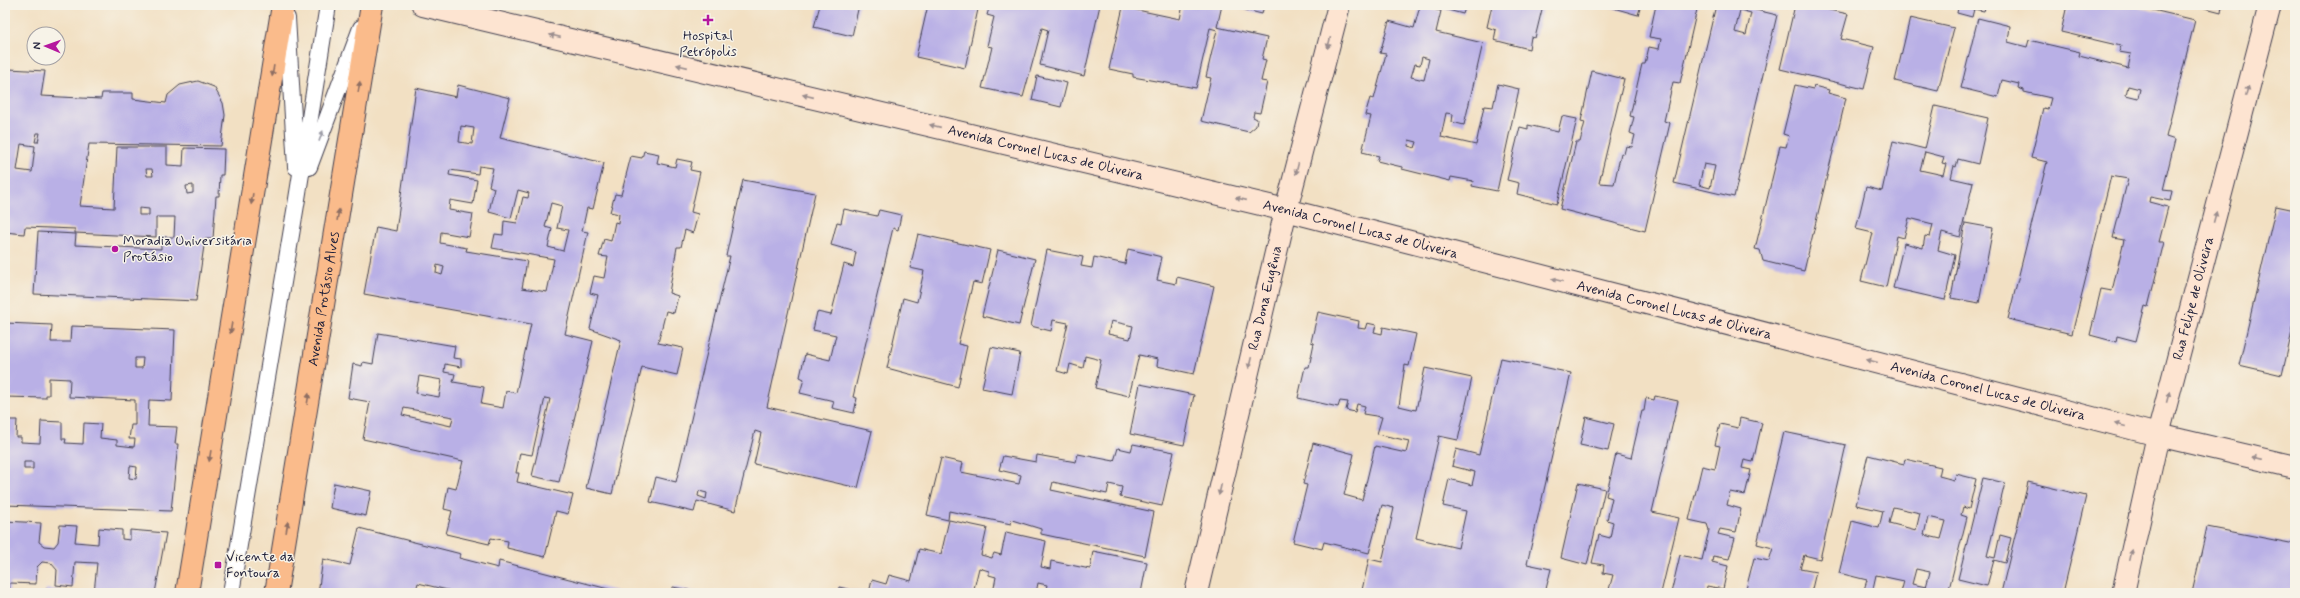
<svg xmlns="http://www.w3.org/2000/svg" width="2300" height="598" font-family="Mynerve,sans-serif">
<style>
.building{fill:#b9b0e6;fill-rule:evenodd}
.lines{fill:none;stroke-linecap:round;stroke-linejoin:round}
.lane-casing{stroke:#413e4f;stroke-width:18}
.secondary-casing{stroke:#413e4f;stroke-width:24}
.primary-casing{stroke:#413e4f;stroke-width:24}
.lane{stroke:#fff;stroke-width:16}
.secondary{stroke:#fde4d1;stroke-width:22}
.primary{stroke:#fabb8b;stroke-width:22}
.oneway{fill:#9a8d8e}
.oneway2{fill:#8e6e63}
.oneway3{fill:#9c9ca7}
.poi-dot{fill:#b5179e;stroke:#f7f3e8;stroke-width:1.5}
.labels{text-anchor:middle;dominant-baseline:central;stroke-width:3;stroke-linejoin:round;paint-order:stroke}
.poi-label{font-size:14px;fill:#22223b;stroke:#f7f3e8;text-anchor:start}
.street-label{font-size:14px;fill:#22223b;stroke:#f7f3e8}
</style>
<rect width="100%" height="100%" fill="#f7f3e8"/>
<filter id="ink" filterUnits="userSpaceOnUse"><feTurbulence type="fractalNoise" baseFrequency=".025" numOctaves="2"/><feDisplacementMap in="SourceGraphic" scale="8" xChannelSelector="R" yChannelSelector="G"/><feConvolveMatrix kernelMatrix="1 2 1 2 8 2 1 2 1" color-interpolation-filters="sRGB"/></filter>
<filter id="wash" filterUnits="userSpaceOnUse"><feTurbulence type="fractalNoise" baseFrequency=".012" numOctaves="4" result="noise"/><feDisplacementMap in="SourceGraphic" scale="16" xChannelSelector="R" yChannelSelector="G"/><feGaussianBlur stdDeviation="0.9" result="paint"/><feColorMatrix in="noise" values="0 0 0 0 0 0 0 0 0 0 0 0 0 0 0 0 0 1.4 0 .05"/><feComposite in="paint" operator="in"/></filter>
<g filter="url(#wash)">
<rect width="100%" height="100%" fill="#f2e0c3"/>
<g id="blocks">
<g class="building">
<polygon points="820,5 859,5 852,36 814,27"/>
<polygon points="928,5 979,5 965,68 916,57"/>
<polygon points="990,5 1100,5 1084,76 1040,65 1048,30 1042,28 1023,97 982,88 992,47 987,46 994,17 987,15"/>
<polygon points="1183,5 1222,5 1217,27 1267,38 1262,59 1266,60 1261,81 1267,82 1260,113 1254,112 1253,117 1257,119 1256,126 1249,132 1201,121 1211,78 1206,77 1217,30 1210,28 1196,88 1133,77 1133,74 1109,69 1123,7 1180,19"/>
<polygon points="1226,5 1264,5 1262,14"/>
<polygon points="1429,5 1466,5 1463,14"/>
<polygon points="1492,5 1543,5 1535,38 1531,37 1529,49 1494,40 1496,30 1487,27"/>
<polygon points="1603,5 1641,5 1638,15"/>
<polygon points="1656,5 1698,5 1680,83 1673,82 1664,121 1670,123 1645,231 1560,209 1576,142 1580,142 1585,122 1581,121 1592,71 1624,79 1599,183 1614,184 1621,153 1624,154 1626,146 1632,147 1635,135 1630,133 1634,117 1630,116 1642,64 1645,64 1649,47 1659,49 1661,39 1649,37"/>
<path d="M 1716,5 L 1735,5 L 1777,15 L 1734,197 L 1674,183 ZM 1740,10 L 1751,13 L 1746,35 L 1735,32 ZM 1704,164 L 1715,166 L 1710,188 L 1699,185 Z"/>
<polygon points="1795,5 1826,5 1825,9 1848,14 1841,39 1874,47 1864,89 1780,69"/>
<polygon points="1950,5 1986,5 1984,11 1974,9 1972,17 1957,13 1958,8"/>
<path d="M 2067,5 L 2132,5 L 2195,20 L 2166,137 L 2175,140 L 2163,190 L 2172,191 L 2170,201 L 2150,197 L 2149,202 L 2168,207 L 2159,242 L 2164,242 L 2148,307 L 2145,306 L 2136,341 L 2117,336 L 2116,342 L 2090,335 L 2101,289 L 2112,291 L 2124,240 L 2113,238 L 2128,179 L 2111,176 L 2072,334 L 2008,319 L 2047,162 L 2031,158 L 2043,108 L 2048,109 L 2051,98 L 2024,92 L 2024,90 L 2018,88 L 2019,84 L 2002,80 L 1998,97 L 1961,88 L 1978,18 L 2010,26 L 2008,42 L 2027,47 L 2029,40 L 2080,52 L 2079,56 L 2128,68 L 2131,54 L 2119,52 L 2121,46 L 2061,32 ZM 2128,86 L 2140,89 L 2138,98 L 2126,95 Z"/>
<polygon points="2194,5 2222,5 2221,12"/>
<path d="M 1420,6 L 1441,11 L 1436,32 L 1483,43 L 1464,125 L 1452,122 L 1453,114 L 1446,113 L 1441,137 L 1476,145 L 1484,106 L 1493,107 L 1498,84 L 1519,89 L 1497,191 L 1472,186 L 1473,181 L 1451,177 L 1450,181 L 1402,169 L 1402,167 L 1377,161 L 1379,156 L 1362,152 L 1371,116 L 1365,115 L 1370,98 L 1374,99 L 1386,54 L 1380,53 L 1389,21 L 1414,28 ZM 1422,57 L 1429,59 L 1424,80 L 1411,77 L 1415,64 L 1420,65 ZM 1409,140 L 1417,142 L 1415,148 L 1408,146 Z"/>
<polygon points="1910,18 1954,28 1938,91 1895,81"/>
<path d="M 9,69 L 45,71 L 41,96 L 101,99 L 102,93 L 133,93 L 133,99 L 166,103 L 168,95 L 180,85 L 198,81 L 214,87 L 223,103 L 225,115 L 221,146 L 89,144 L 80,206 L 114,208 L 117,147 L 167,147 L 167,165 L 183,166 L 184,148 L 224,149 L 223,175 L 220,175 L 219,196 L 216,196 L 213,239 L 205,239 L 196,301 L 34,294 L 38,232 L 76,234 L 75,245 L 161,249 L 161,237 L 174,237 L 175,217 L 156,217 L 156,237 L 75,233 L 75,229 L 25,227 L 24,234 L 5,232 L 5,80 L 8,80 ZM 37,133 L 40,133 L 38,142 L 35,142 ZM 21,144 L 35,146 L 32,172 L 17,170 ZM 146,169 L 152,169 L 153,176 L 147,176 ZM 193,185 L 193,193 L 187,194 L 186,186 ZM 139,208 L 149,209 L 149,215 L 139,215 Z"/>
<polygon points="1037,76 1067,83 1061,107 1032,100"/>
<path d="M 458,85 L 510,98 L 500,138 L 604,163 L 593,209 L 587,208 L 582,231 L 588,232 L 565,334 L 593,341 L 559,482 L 532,476 L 550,399 L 545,398 L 532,455 L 520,453 L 516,473 L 519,473 L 517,482 L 573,495 L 568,514 L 556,511 L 545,557 L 507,548 L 508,541 L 491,538 L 489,544 L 446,534 L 452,511 L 444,509 L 448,487 L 456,489 L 463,461 L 363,439 L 370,402 L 348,398 L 353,364 L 362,366 L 363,362 L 373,364 L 378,333 L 455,346 L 453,358 L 461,359 L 461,367 L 445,364 L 444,372 L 455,374 L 453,382 L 484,387 L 481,404 L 503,408 L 506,391 L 516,393 L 531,324 L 364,294 L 376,227 L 396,231 L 416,88 L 456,97 ZM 461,126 L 474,128 L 472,144 L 459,142 ZM 479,166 L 493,168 L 489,186 L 494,188 L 489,212 L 511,218 L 518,190 L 529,193 L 528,198 L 523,197 L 517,223 L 504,221 L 503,235 L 495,234 L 492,248 L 554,259 L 547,292 L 522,288 L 527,261 L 466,251 L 467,248 L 440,243 L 441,232 L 469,237 L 473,214 L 449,210 L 450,200 L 473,204 L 477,180 L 449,175 L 450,170 L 478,174 ZM 551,203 L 562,206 L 557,228 L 568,230 L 563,251 L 548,247 L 552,229 L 545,227 ZM 437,265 L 444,267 L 442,275 L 436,273 ZM 419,376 L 442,380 L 439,397 L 416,393 ZM 404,408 L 453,417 L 451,426 L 402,415 Z"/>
<polygon points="1795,85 1813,89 1814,86 1829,90 1828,93 1846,98 1804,271 1763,261 1760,250 1755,249 1780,146 1786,147 1789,136 1783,134"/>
<path d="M 1935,106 L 1988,118 L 1978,164 L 1958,159 L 1956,167 L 1954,166 L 1951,178 L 1973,183 L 1960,237 L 1942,232 L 1938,250 L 1955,255 L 1945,300 L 1893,288 L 1904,243 L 1923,248 L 1925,236 L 1930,237 L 1933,224 L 1909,218 L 1904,238 L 1897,236 L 1886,287 L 1861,281 L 1873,233 L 1856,229 L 1866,187 L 1882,191 L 1893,141 L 1925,149 ZM 1925,152 L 1944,157 L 1942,163 L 1946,164 L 1943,175 L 1920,170 Z"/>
<polygon points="1562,116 1577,119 1557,204 1517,194 1519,183 1507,180 1520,127 1528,129 1528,125 1558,132"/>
<polygon points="644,151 659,154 657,163 675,167 677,159 692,162 690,170 700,172 691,212 698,214 693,233 685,230 681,247 677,247 669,293 678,296 674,313 666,311 658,343 683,348 677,375 642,367 612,494 586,488 621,340 590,329 598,295 590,293 594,276 604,278 608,257 599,256 604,239 611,241 615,222 618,223 619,214 610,212 615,194 621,195 631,156 642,158"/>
<path d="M 743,180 L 815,193 L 767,407 L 872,431 L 858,488 L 754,464 L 761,433 L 755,431 L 735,511 L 697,501 L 694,512 L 650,502 L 656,477 L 676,482 L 730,256 L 726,256 ZM 699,491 L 707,493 L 706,499 L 698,496 Z"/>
<polygon points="2276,206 2295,210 2295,319 2282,375 2239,365"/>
<polygon points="844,209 877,216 879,210 901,215 898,230 893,228 853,397 857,398 854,413 832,408 834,401 800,393 804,379 800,377 805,354 830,360 836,335 813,330 817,312 831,315 844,264 853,267 856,252 831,245 837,222 841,223"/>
<polygon points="1965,223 1993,228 1979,303 1951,298"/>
<polygon points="918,234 990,250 982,284 973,282 958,344 967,346 958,387 887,368 903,298 917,302 924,271 910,268"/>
<path d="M 1128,249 L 1162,257 L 1157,280 L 1176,284 L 1177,277 L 1214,286 L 1194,374 L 1157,366 L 1158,359 L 1139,355 L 1129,396 L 1095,388 L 1101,360 L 1085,356 L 1083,368 L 1070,364 L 1068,374 L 1057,371 L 1068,323 L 1053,320 L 1051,331 L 1031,326 L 1047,250 L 1083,257 L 1081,266 L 1092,268 L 1094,257 L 1125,264 ZM 1111,321 L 1133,326 L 1130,339 L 1108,334 Z"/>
<polygon points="998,250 1035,259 1019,325 982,316"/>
<polygon points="1318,312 1359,321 1358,328 1365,329 1367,323 1376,325 1374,332 1382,334 1383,327 1416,334 1409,366 1405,365 1399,406 1416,410 1425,368 1472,378 1458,440 1439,436 1416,538 1458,548 1466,511 1443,506 1449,479 1472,485 1475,472 1452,466 1456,449 1479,455 1501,358 1571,373 1527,564 1551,569 1545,593 1374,593 1362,590 1369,559 1382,562 1394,508 1382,505 1369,553 1324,542 1322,549 1293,542 1307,485 1303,484 1313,443 1354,454 1344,495 1362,500 1375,446 1406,453 1409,441 1377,434 1382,417 1363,414 1365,406 1357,404 1355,412 1346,410 1348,402 1340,401 1338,407 1298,398 1305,367 1309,367 1314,343 1311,342"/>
<path d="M 5,323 L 52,325 L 51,342 L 70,342 L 71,326 L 175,330 L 172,401 L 149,400 L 148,426 L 177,427 L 175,444 L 178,444 L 171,511 L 5,505 L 5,420 L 17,420 L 16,437 L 21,437 L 21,442 L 40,443 L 41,421 L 62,422 L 62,439 L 66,439 L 65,443 L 83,444 L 84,423 L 101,424 L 100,438 L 117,440 L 117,445 L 134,447 L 135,439 L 129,439 L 131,425 L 135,425 L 135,400 L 69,397 L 70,379 L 49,378 L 49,395 L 46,395 L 46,398 L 5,397 ZM 135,358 L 143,358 L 142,368 L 135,368 ZM 24,462 L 33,462 L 33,469 L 24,469 ZM 130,466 L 137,467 L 136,479 L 129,478 Z"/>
<polygon points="991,347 1020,353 1012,394 982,388"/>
<polygon points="1140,384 1194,395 1184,445 1130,434"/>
<polygon points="1655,396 1678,401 1652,512 1679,518 1661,593 1608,593 1613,575 1603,573 1604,565 1592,563 1599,535 1610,538 1613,522 1607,520 1612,498 1606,496 1616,454 1631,458 1642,411 1644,411 1646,398 1654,400"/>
<polygon points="1586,417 1614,424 1608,451 1580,445"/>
<polygon points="1740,418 1762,423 1753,462 1744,460 1742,468 1751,470 1745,495 1730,492 1727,505 1741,509 1736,532 1720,529 1718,534 1735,538 1729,559 1713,556 1712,562 1728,566 1723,589 1707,586 1706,593 1671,593 1680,555 1702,560 1709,530 1707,524 1689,520 1702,466 1715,469 1720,446 1715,445 1720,424 1738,428"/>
<polygon points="1784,432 1846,445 1820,559 1804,555 1800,569 1816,572 1811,593 1745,593 1754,558 1769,561 1773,548 1757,544"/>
<polygon points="1133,444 1174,452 1162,506 1120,497 1122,487 1109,484 1107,494 1053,482 1051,490 1154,512 1145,556 1041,534 1041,529 1012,520 1011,524 949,511 948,520 927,515 941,458 963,463 961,472 1019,484 1021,475 999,470 1003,456 1036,462 1037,455 1076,462 1078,454 1114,461 1118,448 1131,451"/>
<path d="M 1868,455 L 1904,464 L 1905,459 L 1941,467 L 1939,476 L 1954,480 L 1956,474 L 1976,479 L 1969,509 L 1963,507 L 1961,515 L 1967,517 L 1948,593 L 1901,593 L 1904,581 L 1876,575 L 1872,593 L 1863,593 L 1867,580 L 1839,573 L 1852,521 L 1879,528 L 1883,511 L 1856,505 ZM 1893,507 L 1920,513 L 1916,530 L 1889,523 ZM 1928,517 L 1946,521 L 1941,539 L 1924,535 ZM 1916,569 L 1930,572 L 1926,587 L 1912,584 Z"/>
<polygon points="1983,478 2005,483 1987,556 1995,558 2000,535 2011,538 2005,563 1994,560 1987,586 1958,579"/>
<polygon points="2028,482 2086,496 2063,593 2001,593"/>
<polygon points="334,483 371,491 366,516 330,508"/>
<polygon points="1578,483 1605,489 1587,565 1561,558"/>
<polygon points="949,520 987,528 981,555 992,558 994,553 1001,555 1006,532 1046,541 1041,567 1050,569 1051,561 1090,569 1093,551 1147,562 1141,593 1045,593 1047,585 1038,583 1036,593 993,593 996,577 989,575 989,571 979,568 973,593 869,593 872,580 886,584 889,575 911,581 919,549 941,554"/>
<polygon points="5,521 41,523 39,542 44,546 54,547 58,542 60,525 77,526 75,542 98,544 99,528 122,530 122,539 130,540 130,530 166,533 155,593 94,593 97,563 75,562 73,587 56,585 57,570 51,563 42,562 37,567 36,584 10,583 9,591 11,593 5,593"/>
<polygon points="2207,527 2295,544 2295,593 2192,593"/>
<polygon points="359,528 461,554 459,558 498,568 499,561 624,593 460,593 418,583 416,590 426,593 318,593 323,559 350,565"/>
<polygon points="673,587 698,592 698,593 671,593"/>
<polygon points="839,587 861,592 861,593 838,593"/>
<polygon points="46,589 58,590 58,593 45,593"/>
</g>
</g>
</g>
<g filter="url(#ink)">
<use href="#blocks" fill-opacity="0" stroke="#413e4f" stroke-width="1"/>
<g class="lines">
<defs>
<g id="lane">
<polyline points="287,18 296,167"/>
<polyline points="309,167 361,28"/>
<polyline points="231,593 297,199 328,5"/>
</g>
<g id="secondary">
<path id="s1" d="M 423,5 L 1286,210 L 2158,435 L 2295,467"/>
<path id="s2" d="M 1196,593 L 1286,210 L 1339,5"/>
<path id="s3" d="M 2123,593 L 2158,435 L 2270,5"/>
</g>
<g id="primary">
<polyline points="187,593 283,5"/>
<path id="s4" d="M 276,593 L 372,5"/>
</g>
</defs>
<use href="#lane" class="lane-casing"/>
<use href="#secondary" class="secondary-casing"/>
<use href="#primary" class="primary-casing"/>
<use href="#lane" class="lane"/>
<use href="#secondary" class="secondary"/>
<use href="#primary" class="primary"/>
</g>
<defs><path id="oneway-solid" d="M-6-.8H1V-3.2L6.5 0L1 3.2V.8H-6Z"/></defs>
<g class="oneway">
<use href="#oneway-solid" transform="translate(555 36) rotate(-167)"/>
<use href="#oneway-solid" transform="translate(1329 43) rotate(104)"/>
<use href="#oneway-solid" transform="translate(682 66) rotate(-167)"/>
<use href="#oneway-solid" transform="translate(2247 91) rotate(-75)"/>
<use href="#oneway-solid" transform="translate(808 96) rotate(-167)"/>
<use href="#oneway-solid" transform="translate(935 126) rotate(-167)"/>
<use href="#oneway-solid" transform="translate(1297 169) rotate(104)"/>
<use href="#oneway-solid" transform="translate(1241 199) rotate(-167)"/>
<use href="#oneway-solid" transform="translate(2215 217) rotate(-75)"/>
<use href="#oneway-solid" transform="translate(1557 280) rotate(-166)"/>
<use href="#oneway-solid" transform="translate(1872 361) rotate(-166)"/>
<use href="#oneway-solid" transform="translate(1250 363) rotate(103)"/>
<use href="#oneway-solid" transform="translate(2168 397) rotate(-75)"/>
<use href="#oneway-solid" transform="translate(2120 425) rotate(-166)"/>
<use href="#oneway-solid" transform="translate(2257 458) rotate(-167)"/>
<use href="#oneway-solid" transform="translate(1220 490) rotate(103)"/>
<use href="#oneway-solid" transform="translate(2131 555) rotate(-77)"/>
</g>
<g class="oneway2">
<use href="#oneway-solid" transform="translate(273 71) rotate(99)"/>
<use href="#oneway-solid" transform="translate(359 87) rotate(-81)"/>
<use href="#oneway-solid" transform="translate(252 199) rotate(99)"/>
<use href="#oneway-solid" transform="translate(338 215) rotate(-81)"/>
<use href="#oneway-solid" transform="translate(231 328) rotate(99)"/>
<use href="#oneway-solid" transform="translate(308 399) rotate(-81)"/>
<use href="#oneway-solid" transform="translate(210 456) rotate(99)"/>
<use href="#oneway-solid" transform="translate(287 527) rotate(-81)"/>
</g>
<use class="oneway3" href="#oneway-solid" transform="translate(321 136) rotate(-70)"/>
</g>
<g class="poi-dot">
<path d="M706 14h4v4h4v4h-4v4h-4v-4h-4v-4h4z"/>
<circle cx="115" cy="249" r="4"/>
<rect x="214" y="561" width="8" height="8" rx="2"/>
</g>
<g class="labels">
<g class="poi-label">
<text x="708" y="36" text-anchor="middle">Hospital<tspan x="708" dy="16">Petrópolis</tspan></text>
<text x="123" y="241">Moradia Universitária<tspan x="123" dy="16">Protásio</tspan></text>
<text x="226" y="557">Vicente da<tspan x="226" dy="16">Fontoura</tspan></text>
</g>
<g class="street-label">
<text stroke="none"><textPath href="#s1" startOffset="640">Avenida Coronel Lucas de Oliveira</textPath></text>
<text stroke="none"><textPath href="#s1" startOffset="964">Avenida Coronel Lucas de Oliveira</textPath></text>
<text stroke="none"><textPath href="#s3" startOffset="303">Rua Felipe de Oliveira</textPath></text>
<text stroke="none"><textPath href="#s4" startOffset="298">Avenida Protásio Alves</textPath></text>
<text stroke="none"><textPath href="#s2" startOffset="303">Rua Dona Eugênia</textPath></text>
<text stroke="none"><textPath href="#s1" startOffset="1288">Avenida Coronel Lucas de Oliveira</textPath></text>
<text stroke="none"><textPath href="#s1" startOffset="1612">Avenida Coronel Lucas de Oliveira</textPath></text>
</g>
</g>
<rect width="2300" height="598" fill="none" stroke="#f7f3e8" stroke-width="20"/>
<g transform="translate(46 46) rotate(272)"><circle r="19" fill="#f7f3e8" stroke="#a29fa3"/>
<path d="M0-3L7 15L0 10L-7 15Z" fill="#b5179e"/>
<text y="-6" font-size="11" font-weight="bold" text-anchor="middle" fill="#22223b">N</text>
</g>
</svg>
